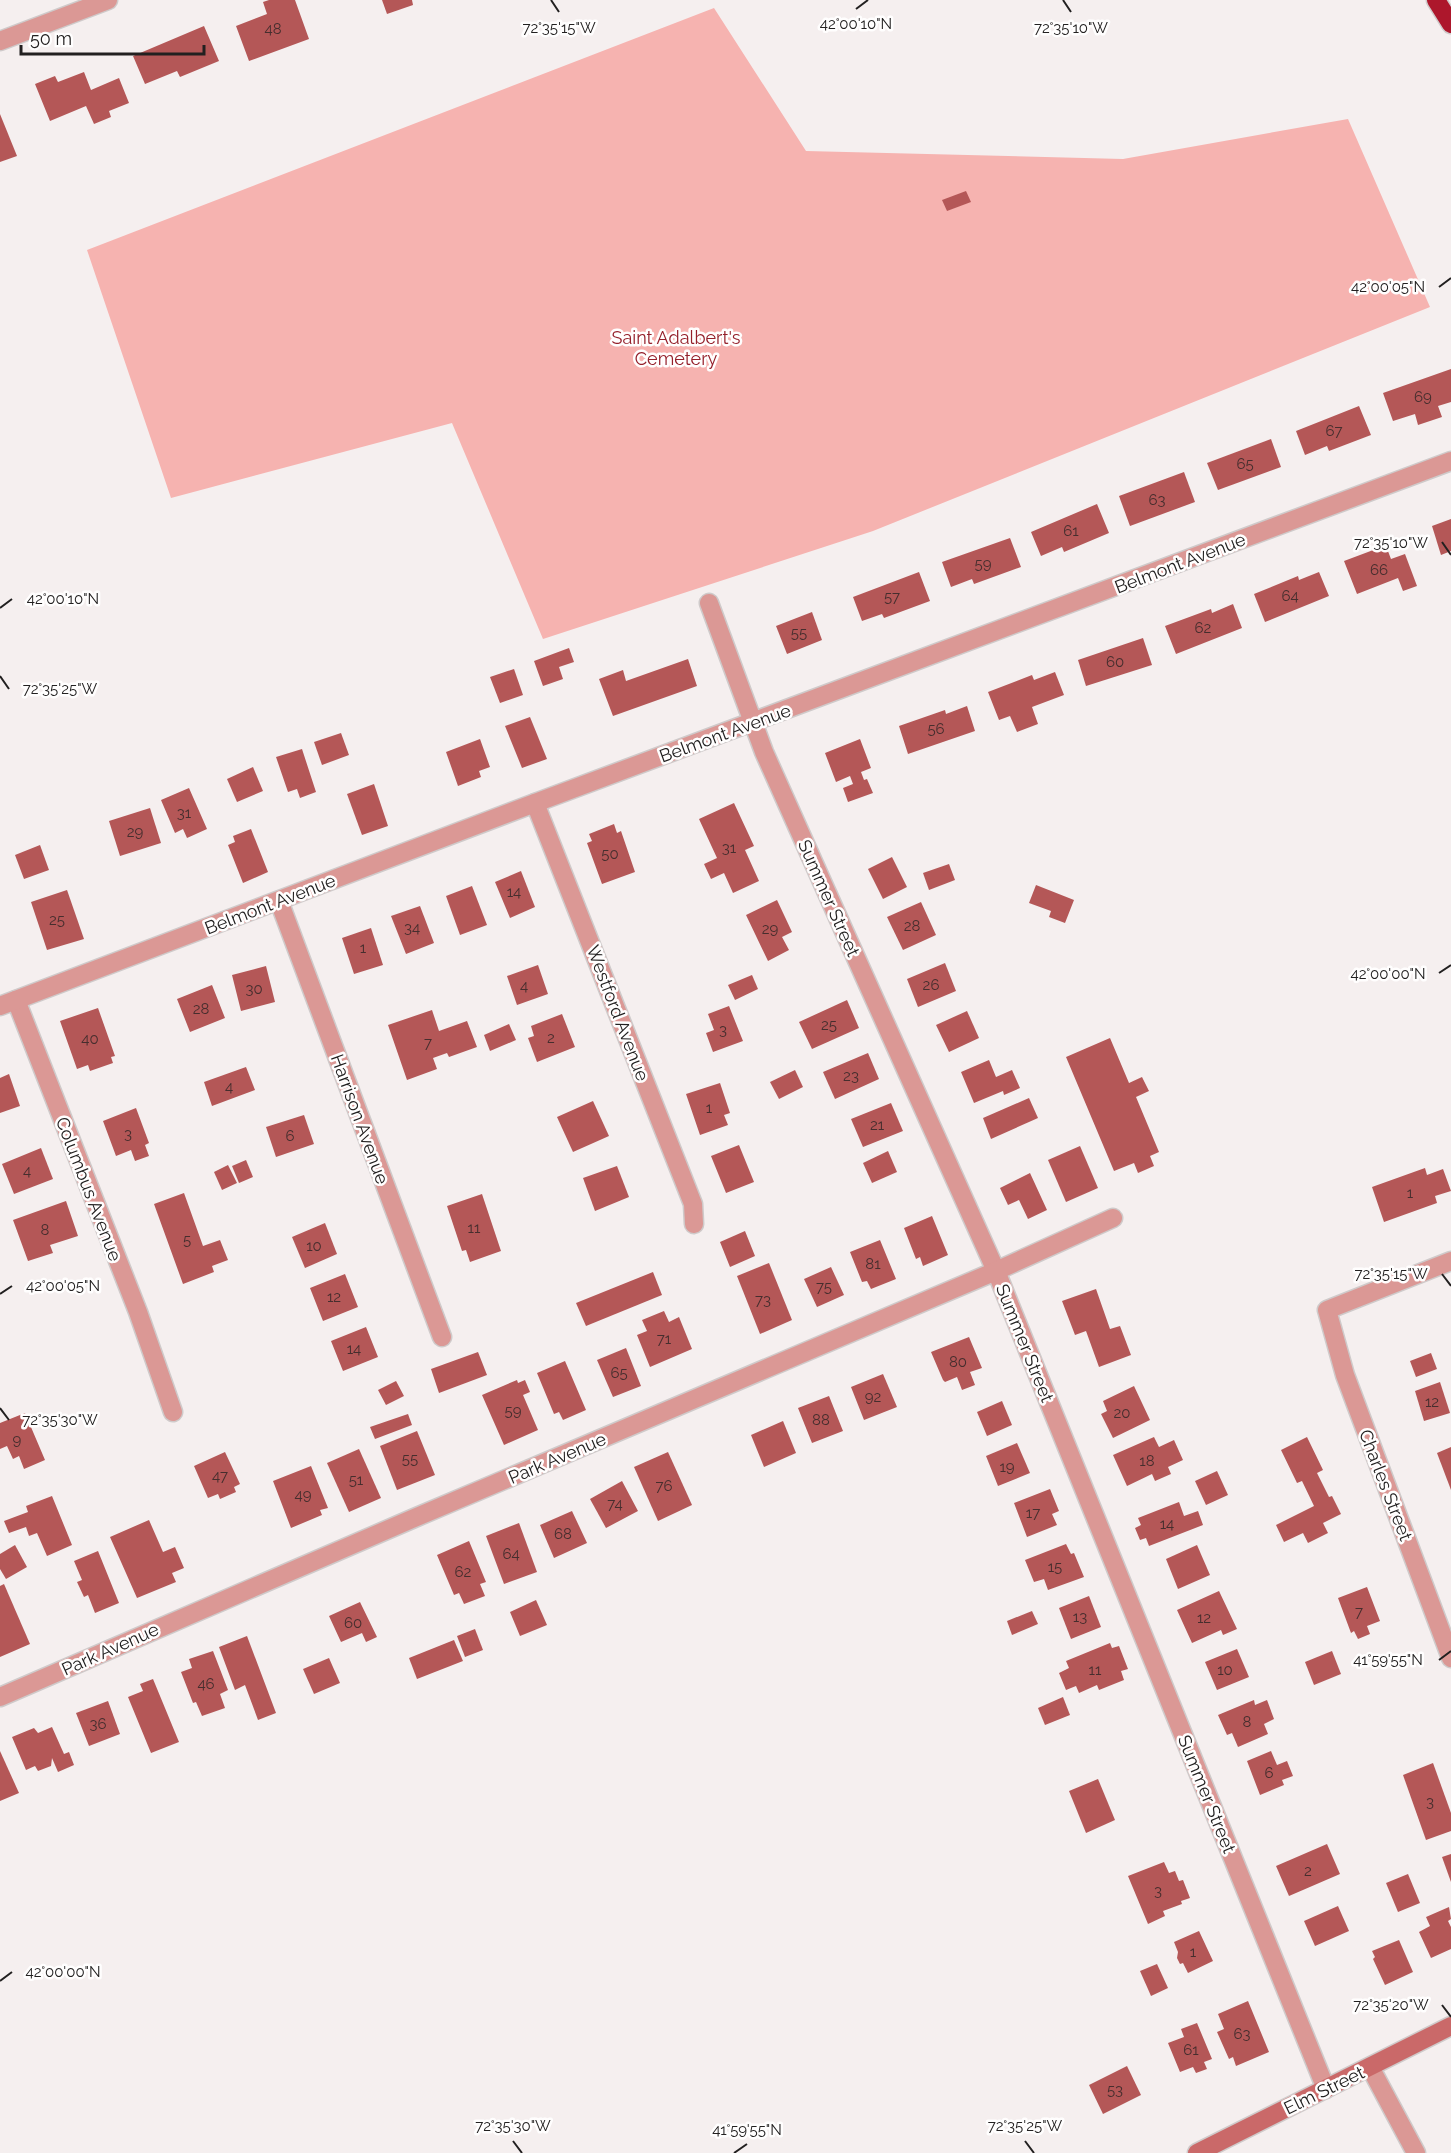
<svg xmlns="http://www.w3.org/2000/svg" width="1451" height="2153" font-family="Raleway,sans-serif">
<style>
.green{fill:#f6b3b0}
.building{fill:#b45757}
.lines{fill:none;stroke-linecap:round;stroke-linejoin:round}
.minor-casing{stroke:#cfcaca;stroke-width:21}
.secondary-casing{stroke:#cfcaca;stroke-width:21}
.motorway-casing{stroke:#cfcaca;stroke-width:21}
.minor{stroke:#db9895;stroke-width:18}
.secondary{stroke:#ca6969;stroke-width:18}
.motorway{stroke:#ad172c;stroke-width:18}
.ticks{fill:none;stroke:#222020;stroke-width:2}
.labels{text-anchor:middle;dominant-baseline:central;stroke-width:5;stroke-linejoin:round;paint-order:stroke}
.number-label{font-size:15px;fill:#462e2e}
.park-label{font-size:18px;fill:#941f2a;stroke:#fffefe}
.street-label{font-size:18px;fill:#222020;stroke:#fffefe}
.ticks-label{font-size:15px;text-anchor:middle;fill:#222020;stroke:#fffefe;stroke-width:5;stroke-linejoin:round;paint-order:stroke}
</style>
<rect width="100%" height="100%" fill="#f5efef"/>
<polygon class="green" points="714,8 806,151 1123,159 1348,119 1430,307 873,531 543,639 452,423 171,498 87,250"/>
<g class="building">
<polygon points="269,0 295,0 309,39 249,61 236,26 267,14 263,2"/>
<polygon points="382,0 412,0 413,5 387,14"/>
<polygon points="204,26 219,61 180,77 177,71 145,84 133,56"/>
<polygon points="84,72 91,90 119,78 129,103 109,111 111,117 94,124 86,106 50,121 35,84 55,76 58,82"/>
<polygon points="0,114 17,156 0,162"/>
<polygon points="966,191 971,202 947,211 942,200"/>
<polygon points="1451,369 1451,402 1438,406 1442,417 1418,425 1415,414 1393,421 1383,393"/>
<polygon points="1359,406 1371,435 1329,451 1327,446 1305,455 1296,431"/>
<polygon points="1271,439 1281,467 1218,490 1207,463"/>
<polygon points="1184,472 1195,502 1130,526 1119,496"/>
<polygon points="1097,504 1109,533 1064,552 1062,547 1041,556 1031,532"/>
<polygon points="1451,519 1451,551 1441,555 1432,526"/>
<polygon points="1010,538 1021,567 974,584 972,579 951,587 942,562"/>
<polygon points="1384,546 1386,546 1391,559 1405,554 1417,586 1403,591 1398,578 1357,594 1344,561"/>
<polygon points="919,572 930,601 884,618 882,614 862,621 853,597"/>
<polygon points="1319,572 1329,596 1265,622 1254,594 1298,576 1299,580"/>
<polygon points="1233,604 1242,628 1176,654 1165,626 1211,609 1212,613"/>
<polygon points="812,612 822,640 787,654 776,626"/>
<polygon points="1143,638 1152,665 1086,686 1078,660"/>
<polygon points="569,648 574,662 559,667 563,679 543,686 534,661"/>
<polygon points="688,659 697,686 613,716 599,679 623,670 626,681"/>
<polygon points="514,669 523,695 500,703 490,677"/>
<polygon points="1055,672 1064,695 1032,707 1038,724 1017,732 1010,716 999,720 988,692 1032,675 1034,680"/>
<polygon points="967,706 975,731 908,754 899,726 945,710 946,714"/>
<polygon points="530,717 547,759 522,768 505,726"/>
<polygon points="341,733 349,755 322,765 314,742"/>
<polygon points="480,739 490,767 479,771 481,777 458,786 446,752"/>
<polygon points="860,739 871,768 861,772 864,780 867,779 873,793 848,802 843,788 853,784 850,776 836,782 825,753"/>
<polygon points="302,749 316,792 300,798 297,789 288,792 276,757"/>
<polygon points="253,767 263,791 237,802 227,779"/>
<polygon points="374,784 388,826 362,835 347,794"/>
<polygon points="189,788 207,829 187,838 183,829 175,833 161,800"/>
<polygon points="734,803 754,846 745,850 759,881 733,893 724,873 711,879 704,864 717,858 699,819"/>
<polygon points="150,808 161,843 120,856 109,821"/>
<polygon points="614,824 617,833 621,831 635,872 602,884 587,843 592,841 589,834"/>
<polygon points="251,829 268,872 243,883 228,845 235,842 233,836"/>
<polygon points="40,845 49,870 24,879 15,855"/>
<polygon points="892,857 907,887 883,899 868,869"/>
<polygon points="949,864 955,880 929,890 923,873"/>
<polygon points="521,871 535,907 510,918 495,882"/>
<polygon points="1036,885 1074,900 1065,923 1049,917 1051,911 1029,903"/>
<polygon points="472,886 487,925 460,935 446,896"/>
<polygon points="67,890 84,939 47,950 31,902"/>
<polygon points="777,900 792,932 782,937 789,950 768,961 746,915"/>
<polygon points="921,902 936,935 903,950 887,917"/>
<polygon points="420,906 434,943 406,954 391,916"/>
<polygon points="371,928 383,965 354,974 342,938"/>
<polygon points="945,963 956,991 918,1007 907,979"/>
<polygon points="538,965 548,994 517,1005 507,976"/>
<polygon points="266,966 275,1002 241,1011 232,975"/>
<polygon points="752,975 758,989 735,1000 728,985"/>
<polygon points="212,985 225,1018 190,1032 177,999"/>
<polygon points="847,1000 859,1028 812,1049 799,1022"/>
<polygon points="729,1006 743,1041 713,1052 706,1033 714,1030 708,1014"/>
<polygon points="98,1008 115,1056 111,1057 113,1063 90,1071 88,1065 77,1069 60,1021"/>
<polygon points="432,1010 439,1031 467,1021 477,1047 449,1057 447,1053 433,1058 437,1069 407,1080 388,1025"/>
<polygon points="967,1011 979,1038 949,1052 936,1025"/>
<polygon points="562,1014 575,1047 537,1062 528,1038 534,1036 531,1026"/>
<polygon points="509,1024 516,1040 490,1051 484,1035"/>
<polygon points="1110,1038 1129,1083 1142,1077 1149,1091 1136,1097 1159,1152 1150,1156 1154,1166 1138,1173 1134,1163 1114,1171 1066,1057"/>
<polygon points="868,1053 879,1079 835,1099 823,1072"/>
<polygon points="989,1060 996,1077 1012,1070 1020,1088 1004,1095 1003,1091 974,1103 961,1072"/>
<polygon points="246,1067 255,1090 212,1106 204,1082"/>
<polygon points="795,1070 803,1087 779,1099 770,1082"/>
<polygon points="9,1074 20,1106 0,1113 0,1078"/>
<polygon points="720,1083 730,1113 724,1115 728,1125 700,1135 686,1094"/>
<polygon points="1029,1098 1038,1118 991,1139 983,1118"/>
<polygon points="593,1101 609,1136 573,1152 557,1117"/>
<polygon points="891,1103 903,1131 863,1147 851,1119"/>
<polygon points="136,1108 149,1143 145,1145 149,1156 135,1161 131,1150 116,1156 103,1121"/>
<polygon points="304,1115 314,1144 276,1157 266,1127"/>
<polygon points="739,1145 754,1182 726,1193 711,1156"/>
<polygon points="1080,1146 1098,1188 1066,1202 1048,1160"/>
<polygon points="41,1148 53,1179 14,1194 2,1164"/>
<polygon points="888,1151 897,1172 872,1183 863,1163"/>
<polygon points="246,1160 253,1177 239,1183 232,1166"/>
<polygon points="228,1165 237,1183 222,1190 214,1172"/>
<polygon points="617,1166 629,1197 595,1211 583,1178"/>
<polygon points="1425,1168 1427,1175 1443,1169 1451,1191 1435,1196 1437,1203 1384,1222 1372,1187"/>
<polygon points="1030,1173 1047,1210 1028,1219 1019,1200 1008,1205 1000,1188"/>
<polygon points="184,1193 203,1246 220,1240 228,1260 212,1266 214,1272 183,1284 154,1204"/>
<polygon points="482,1194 501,1251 470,1262 466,1250 462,1251 447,1206"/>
<polygon points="66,1201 78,1236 50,1245 53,1253 28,1261 13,1220"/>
<polygon points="932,1216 948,1255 923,1266 920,1257 916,1259 904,1228"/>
<polygon points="325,1223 337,1254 305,1268 292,1237"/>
<polygon points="745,1231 755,1256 730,1267 720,1242"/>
<polygon points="880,1240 896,1279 871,1289 867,1281 862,1282 850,1252"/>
<polygon points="769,1263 792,1320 760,1334 737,1276"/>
<polygon points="831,1267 844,1295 817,1307 804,1279"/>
<polygon points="653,1272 662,1295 586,1326 576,1303"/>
<polygon points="345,1274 358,1307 323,1321 310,1288"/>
<polygon points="1096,1289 1110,1329 1120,1326 1131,1355 1099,1367 1086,1331 1075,1335 1062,1301"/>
<polygon points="664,1311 669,1322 679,1317 692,1349 650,1367 637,1335 647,1331 642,1320"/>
<polygon points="366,1327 378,1357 343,1371 331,1341"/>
<polygon points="969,1337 982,1368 970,1372 975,1385 962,1390 957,1377 945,1382 943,1380 931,1352"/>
<polygon points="626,1348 641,1386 613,1397 597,1360"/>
<polygon points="478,1352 487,1375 439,1393 431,1369"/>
<polygon points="1431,1353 1437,1369 1416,1377 1410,1361"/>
<polygon points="565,1361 586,1410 563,1420 559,1412 554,1414 537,1373"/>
<polygon points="883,1374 897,1407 864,1420 851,1387"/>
<polygon points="517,1380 518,1383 525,1380 530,1392 523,1395 538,1430 504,1445 482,1395"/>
<polygon points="396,1381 404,1396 386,1405 378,1390"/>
<polygon points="1440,1382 1450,1413 1424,1421 1415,1391"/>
<polygon points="1134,1386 1150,1420 1113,1438 1101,1414 1107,1411 1103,1401"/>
<polygon points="829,1396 843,1431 812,1443 798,1408"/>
<polygon points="1002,1401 1012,1425 987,1436 977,1412"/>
<polygon points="25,1413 45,1460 24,1469 19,1456 13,1459 7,1446 0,1449 0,1423"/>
<polygon points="408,1414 412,1425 375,1439 370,1427"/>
<polygon points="783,1421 796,1453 764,1467 751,1435"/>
<polygon points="417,1431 435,1475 397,1490 380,1446"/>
<polygon points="1154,1437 1159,1447 1174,1440 1183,1460 1168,1467 1171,1474 1155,1481 1152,1474 1127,1486 1113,1455"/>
<polygon points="1307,1437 1323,1470 1317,1473 1329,1497 1332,1496 1341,1514 1323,1523 1328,1533 1308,1543 1303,1533 1284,1542 1276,1525 1314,1506 1302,1481 1297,1483 1281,1450"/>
<polygon points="1017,1443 1030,1473 998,1486 986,1456"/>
<polygon points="1451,1447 1451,1490 1437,1453"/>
<polygon points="359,1449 381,1498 349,1512 327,1463"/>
<polygon points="225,1452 240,1484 234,1487 236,1492 220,1499 218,1494 208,1498 194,1466"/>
<polygon points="668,1452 692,1505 658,1521 634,1467"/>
<polygon points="311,1466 328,1508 320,1510 322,1515 291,1528 273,1481"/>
<polygon points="1217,1471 1228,1495 1206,1505 1195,1481"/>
<polygon points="622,1481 638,1511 606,1528 590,1499"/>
<polygon points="1050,1489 1059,1511 1052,1514 1057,1525 1027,1537 1014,1503"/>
<polygon points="52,1496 72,1545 47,1556 37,1533 29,1536 26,1527 9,1533 4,1521 28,1512 26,1506"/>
<polygon points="1179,1502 1184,1516 1198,1511 1203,1525 1149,1546 1146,1538 1140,1540 1135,1528 1141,1525 1138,1518"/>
<polygon points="572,1511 587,1543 554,1558 540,1525"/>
<polygon points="149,1520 163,1552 175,1547 184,1568 172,1573 176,1582 137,1598 110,1537"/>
<polygon points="519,1523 537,1572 504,1584 486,1536"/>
<polygon points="469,1541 486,1582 480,1584 485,1596 464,1604 459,1593 454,1595 437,1555"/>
<polygon points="1066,1544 1071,1554 1074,1553 1084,1577 1048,1590 1044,1579 1034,1582 1025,1560"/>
<polygon points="15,1545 27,1567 6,1579 0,1569 0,1554"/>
<polygon points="1197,1545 1210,1575 1178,1589 1166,1559"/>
<polygon points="98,1551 119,1603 95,1613 88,1595 84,1597 77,1582 82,1580 74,1561"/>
<polygon points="4,1584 30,1644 0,1657 0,1586"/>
<polygon points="1367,1587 1380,1621 1367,1626 1370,1634 1358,1639 1354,1631 1351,1633 1338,1598"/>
<polygon points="1219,1591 1237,1629 1223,1635 1221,1630 1192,1643 1177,1610"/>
<polygon points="1089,1596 1101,1627 1071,1639 1059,1608"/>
<polygon points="536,1600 547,1625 520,1636 510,1612"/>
<polygon points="360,1602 377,1637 366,1642 362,1633 341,1642 329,1616"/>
<polygon points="1032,1611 1038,1624 1012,1635 1007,1621"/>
<polygon points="475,1629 483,1650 465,1657 457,1636"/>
<polygon points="247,1636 276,1713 258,1720 245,1685 235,1690 219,1647"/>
<polygon points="454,1640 463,1661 417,1679 409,1658"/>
<polygon points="1110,1643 1112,1648 1119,1646 1128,1669 1121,1671 1124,1680 1099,1690 1097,1685 1079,1693 1076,1686 1066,1690 1059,1673 1069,1668 1066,1661"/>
<polygon points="1237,1649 1249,1677 1217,1690 1205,1662"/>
<polygon points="213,1651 228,1690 220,1694 225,1708 202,1716 196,1702 193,1703 181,1672 192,1668 189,1659"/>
<polygon points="1332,1651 1341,1674 1314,1685 1305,1662"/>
<polygon points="329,1658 340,1683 314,1694 303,1669"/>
<polygon points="153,1679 179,1742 151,1753 128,1697 143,1691 140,1684"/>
<polygon points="1063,1697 1070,1715 1045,1725 1038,1708"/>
<polygon points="1254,1700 1255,1705 1267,1700 1274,1719 1264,1724 1268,1734 1238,1747 1232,1733 1227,1735 1218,1715"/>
<polygon points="108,1701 120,1734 89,1746 76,1713"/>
<polygon points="52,1727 64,1754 69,1752 74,1765 58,1772 52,1758 51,1766 38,1771 35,1766 26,1770 12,1737 34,1728 38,1733"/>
<polygon points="0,1751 19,1793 0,1801"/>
<polygon points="1271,1751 1277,1765 1287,1761 1293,1776 1282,1780 1284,1785 1260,1795 1247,1761"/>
<polygon points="1433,1763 1451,1813 1451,1831 1426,1840 1403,1775"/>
<polygon points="1098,1779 1115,1820 1086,1833 1069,1791"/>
<polygon points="1327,1844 1340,1874 1289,1896 1276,1866"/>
<polygon points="1451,1854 1451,1882 1442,1857"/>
<polygon points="1164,1862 1169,1873 1175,1871 1179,1881 1183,1880 1190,1898 1181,1901 1182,1904 1163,1911 1165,1916 1148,1924 1128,1876"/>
<polygon points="1408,1874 1420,1903 1398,1912 1386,1883"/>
<polygon points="1338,1906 1349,1931 1315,1946 1304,1921"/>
<polygon points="1449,1907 1451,1919 1448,1921 1451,1927 1451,1949 1431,1958 1419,1932 1430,1926 1426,1917"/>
<polygon points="1199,1931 1213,1961 1188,1973 1183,1963 1180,1964 1177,1958 1178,1952 1174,1942"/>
<polygon points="1399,1940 1413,1972 1385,1985 1373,1959 1375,1957 1372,1951"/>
<polygon points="1157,1964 1168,1988 1151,1996 1140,1971"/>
<polygon points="1248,2001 1269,2052 1236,2066 1233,2057 1229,2059 1217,2032 1224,2029 1218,2014"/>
<polygon points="1197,2023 1212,2059 1204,2062 1207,2069 1196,2073 1193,2067 1180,2072 1168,2043 1184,2037 1181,2029"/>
<polygon points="1127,2066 1141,2095 1103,2114 1089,2085"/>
</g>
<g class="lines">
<defs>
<g id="minor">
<polyline points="0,41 108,0"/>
<polyline points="709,603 764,752 996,1271 1326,2089"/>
<polyline points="535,803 693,1204 694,1224"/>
<polyline points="279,901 442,1337"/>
<polyline points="16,1000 138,1312 173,1412"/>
<polyline points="0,1006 535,803 1451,461"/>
<polyline points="1451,1261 1327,1310 1345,1375 1451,1658"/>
<polyline points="0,1697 412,1519 996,1271 1113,1218"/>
<polyline points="1370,2067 1416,2153"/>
</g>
<polyline id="secondary" points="1197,2153 1451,2026"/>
<polyline id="motorway" points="1436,0 1451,24"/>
</defs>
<use href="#minor" class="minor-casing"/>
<use href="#secondary" class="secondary-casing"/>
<use href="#motorway" class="motorway-casing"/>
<use href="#minor" class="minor"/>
<use href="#secondary" class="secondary"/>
<use href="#motorway" class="motorway"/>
</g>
<path class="ticks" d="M 551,0 L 559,12M 1063,0 L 1071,12M 856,9 L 868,0M 1439,287 L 1451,278M 1442,542 L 1451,555M 0,608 L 12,599M 0,676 L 9,689M 1439,973 L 1451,965M 1442,1274 L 1451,1286M 0,1294 L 12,1286M 0,1408 L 9,1420M 1439,1660 L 1451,1651M 0,1981 L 12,1972M 1442,2005 L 1451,2017M 513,2141 L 522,2153M 1025,2141 L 1034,2153M 734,2153 L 747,2144"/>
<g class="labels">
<g class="number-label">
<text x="273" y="29">48</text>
<text x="1423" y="397">69</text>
<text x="1334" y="431">67</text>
<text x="1245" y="464">65</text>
<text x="1157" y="500">63</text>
<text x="1071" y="531">61</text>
<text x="983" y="564">59</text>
<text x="1379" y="570">66</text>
<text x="1290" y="596">64</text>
<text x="892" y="597">57</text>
<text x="1203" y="628">62</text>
<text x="799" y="633">55</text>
<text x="1115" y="662">60</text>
<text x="936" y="729">56</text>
<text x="184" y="813">31</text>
<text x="135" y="832">29</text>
<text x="729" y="848">31</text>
<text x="610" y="854">50</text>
<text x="514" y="892">14</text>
<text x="57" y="920">25</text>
<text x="912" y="926">28</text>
<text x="412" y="928">34</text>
<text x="770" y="929">29</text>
<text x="363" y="948">1</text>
<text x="931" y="985">26</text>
<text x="524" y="986">4</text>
<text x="254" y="989">30</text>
<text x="201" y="1009">28</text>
<text x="829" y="1025">25</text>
<text x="723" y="1030">3</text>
<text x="551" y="1038">2</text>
<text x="90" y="1039">40</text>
<text x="428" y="1043">7</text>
<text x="851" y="1076">23</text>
<text x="229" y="1087">4</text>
<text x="709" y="1108">1</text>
<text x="877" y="1125">21</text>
<text x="128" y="1134">3</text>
<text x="290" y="1136">6</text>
<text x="27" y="1171">4</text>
<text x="1410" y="1193">1</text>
<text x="474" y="1228">11</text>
<text x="45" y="1230">8</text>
<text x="187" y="1240">5</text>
<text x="314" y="1246">10</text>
<text x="873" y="1264">81</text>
<text x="824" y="1287">75</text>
<text x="334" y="1297">12</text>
<text x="763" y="1300">73</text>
<text x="664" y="1339">71</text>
<text x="354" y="1349">14</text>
<text x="958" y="1362">80</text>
<text x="619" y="1373">65</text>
<text x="873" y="1397">92</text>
<text x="1432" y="1402">12</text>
<text x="513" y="1411">59</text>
<text x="1122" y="1413">20</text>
<text x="821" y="1420">88</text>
<text x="17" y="1440">9</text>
<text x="410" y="1459">55</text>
<text x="1147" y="1461">18</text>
<text x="1007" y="1467">19</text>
<text x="220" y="1476">47</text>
<text x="356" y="1480">51</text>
<text x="664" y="1486">76</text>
<text x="303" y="1495">49</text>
<text x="615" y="1504">74</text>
<text x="1033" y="1513">17</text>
<text x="1167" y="1524">14</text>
<text x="563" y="1534">68</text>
<text x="511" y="1554">64</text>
<text x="1055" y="1567">15</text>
<text x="463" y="1572">62</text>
<text x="1359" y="1612">7</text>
<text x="1080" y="1617">13</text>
<text x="1204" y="1618">12</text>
<text x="353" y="1623">60</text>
<text x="1095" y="1670">11</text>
<text x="1225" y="1670">10</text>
<text x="206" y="1684">46</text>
<text x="1247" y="1722">8</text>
<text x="98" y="1724">36</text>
<text x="1269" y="1773">6</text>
<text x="1430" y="1802">3</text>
<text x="1308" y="1871">2</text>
<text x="1158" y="1891">3</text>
<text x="1193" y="1952">1</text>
<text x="1242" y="2034">63</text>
<text x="1191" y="2050">61</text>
<text x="1115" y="2090">53</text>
</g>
<g class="park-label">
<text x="676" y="337">Saint Adalbert's<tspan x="676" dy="21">Cemetery</tspan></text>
</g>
<g class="street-label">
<text transform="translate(1180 563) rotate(-21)">Belmont Avenue</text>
<text transform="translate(725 733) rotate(-20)">Belmont Avenue</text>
<text transform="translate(829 898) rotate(66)">Summer Street</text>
<text transform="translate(270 904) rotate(-21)">Belmont Avenue</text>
<text transform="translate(618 1013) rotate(69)">Westford Avenue</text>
<text transform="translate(360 1119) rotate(70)">Harrison Avenue</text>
<text transform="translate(89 1189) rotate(69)">Columbus Avenue</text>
<text transform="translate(1025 1343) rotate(68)">Summer Street</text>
<text transform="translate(557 1458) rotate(-23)">Park Avenue</text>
<text transform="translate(1386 1485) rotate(69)">Charles Street</text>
<text transform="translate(110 1649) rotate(-24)">Park Avenue</text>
<text transform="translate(1207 1794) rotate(68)">Summer Street</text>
<text transform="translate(1324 2090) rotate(-26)">Elm Street</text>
</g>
</g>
<g class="ticks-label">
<text x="856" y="29">42°00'10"N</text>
<text x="559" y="33">72°35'15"W</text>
<text x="1071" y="33">72°35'10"W</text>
<text x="1388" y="292">42°00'05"N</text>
<text x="1391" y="548">72°35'10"W</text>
<text x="63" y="604">42°00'10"N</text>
<text x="60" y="694">72°35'25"W</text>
<text x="1388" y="979">42°00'00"N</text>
<text x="1391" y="1279">72°35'15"W</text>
<text x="63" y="1291">42°00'05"N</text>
<text x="60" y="1425">72°35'30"W</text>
<text x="1388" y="1665">41°59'55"N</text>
<text x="63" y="1977">42°00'00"N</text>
<text x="1391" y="2010">72°35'20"W</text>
<text x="513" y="2131">72°35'30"W</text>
<text x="1025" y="2131">72°35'25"W</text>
<text x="747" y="2135">41°59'55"N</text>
</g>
<path d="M21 45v9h183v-9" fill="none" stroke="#222020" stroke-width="3"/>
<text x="30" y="45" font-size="18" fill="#222020" stroke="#fffefe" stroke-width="4.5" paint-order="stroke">50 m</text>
</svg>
